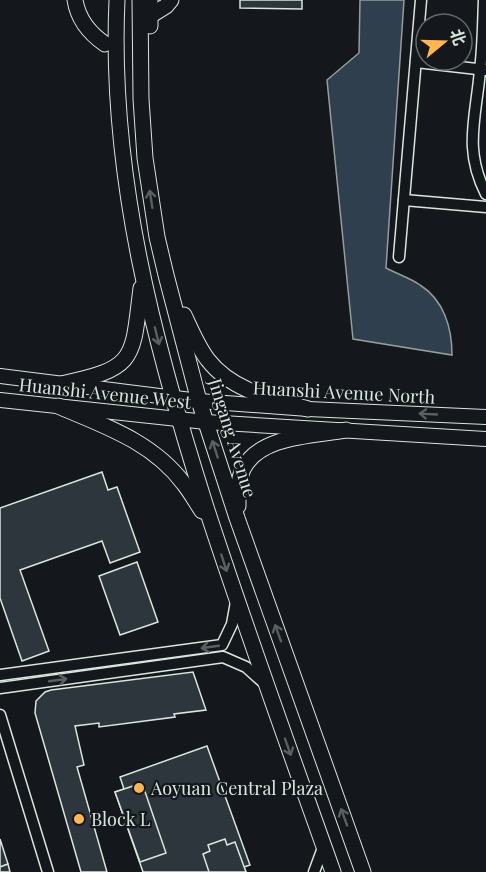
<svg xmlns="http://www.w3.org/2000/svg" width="486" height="872" font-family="'Playfair Display','Noto Sans SC',serif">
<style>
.water{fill:#2f3f4d;stroke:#939e99;stroke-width:1.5}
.building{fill:#2c363c;stroke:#d8e6dc;stroke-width:1.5}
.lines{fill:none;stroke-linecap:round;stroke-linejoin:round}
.minor-casing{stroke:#d8e6dc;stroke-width:13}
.major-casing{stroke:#d8e6dc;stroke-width:16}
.highway-casing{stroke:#d8e6dc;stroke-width:17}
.minor{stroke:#14181c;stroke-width:10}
.major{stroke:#14181c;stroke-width:14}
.highway{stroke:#14181c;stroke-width:15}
.oneway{stroke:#59605f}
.poi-dot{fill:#ffb74d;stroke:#14181c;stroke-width:2}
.labels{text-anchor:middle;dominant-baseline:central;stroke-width:4.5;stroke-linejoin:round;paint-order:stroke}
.street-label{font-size:18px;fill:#d8e6dc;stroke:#14181c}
.poi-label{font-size:18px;fill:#d8e6dc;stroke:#14181c;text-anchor:start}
</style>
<rect width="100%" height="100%" fill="#14181c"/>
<path class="water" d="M 360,0 L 404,0 L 386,268 C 397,274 410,278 420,285 C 444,300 452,328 452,355 L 353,339 L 327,80 L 359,53 Z"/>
<g class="building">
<polygon points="240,0 302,0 302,9 240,8"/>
<polygon points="102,472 108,490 117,487 140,552 110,563 102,541 20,570 49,651 22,661 0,598 0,508"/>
<polygon points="137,562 158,622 120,635 99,576"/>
<polygon points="193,672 206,710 174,714 175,717 99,727 99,723 75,726 84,765 77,767 107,872 81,872 35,713 36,701 45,692 51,690"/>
<polygon points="207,746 250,865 244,867 246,872 143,872 115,792 124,789 120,777"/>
<polygon points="142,783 166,853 140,862 115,792"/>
<polygon points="0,839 8,864 0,867"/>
<polygon points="225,839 227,845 235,842 246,872 209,872 203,854 210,851 208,845"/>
<polygon points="8,864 10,872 0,872 0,867"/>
</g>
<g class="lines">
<defs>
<g id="minor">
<path d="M 484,0 C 483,23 483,47 480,70 C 476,118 463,149 486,194"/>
<polyline points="416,62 486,70"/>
<polyline points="404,200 486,207"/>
<polyline points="399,257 421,0"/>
<polyline points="0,675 222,645 232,624 236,602"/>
<polyline points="0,688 223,657 246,667 265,684"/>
<polyline points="0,715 48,872"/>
<polyline points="314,872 324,845"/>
</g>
<g id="major">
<polyline points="0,376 199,401 308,409 486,417"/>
<polyline points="0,400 206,422 486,439"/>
</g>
<g id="highway">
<path d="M 75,0 C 78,19 89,33 105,44"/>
<path d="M 117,0 C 109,174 154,343 206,507 C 246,630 290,751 333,872"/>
<polyline points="140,0 141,99 145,158 157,237 166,275 199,401 237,518 363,872"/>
<polyline points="150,16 166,6 171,0"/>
<polyline points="150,26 150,0"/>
<path d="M 184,315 C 191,330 198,347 208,360 C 232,391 273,399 308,409"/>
<path d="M 61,384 C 137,368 132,360 141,288"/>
<path d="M 58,406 C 105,426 153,442 184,484 C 191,493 196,502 202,511"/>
<path d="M 238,506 C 238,493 238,480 243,469 C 260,435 314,436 346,430"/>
</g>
</defs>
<use href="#minor" class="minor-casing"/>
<use href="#major" class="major-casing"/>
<use href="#highway" class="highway-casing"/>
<use href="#minor" class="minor"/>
<use href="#major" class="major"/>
<use href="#highway" class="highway"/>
</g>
<defs><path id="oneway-shaft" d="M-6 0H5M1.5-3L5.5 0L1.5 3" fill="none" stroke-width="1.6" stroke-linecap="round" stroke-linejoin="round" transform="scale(1.5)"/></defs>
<g class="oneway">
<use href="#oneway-shaft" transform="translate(151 199) rotate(-99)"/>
<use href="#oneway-shaft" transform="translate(157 336) rotate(76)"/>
<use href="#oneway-shaft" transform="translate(428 414) rotate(-177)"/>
<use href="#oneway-shaft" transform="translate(215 449) rotate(-108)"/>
<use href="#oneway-shaft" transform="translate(224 563) rotate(72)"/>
<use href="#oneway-shaft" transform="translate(278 633) rotate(-110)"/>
<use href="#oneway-shaft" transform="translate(210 647) rotate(172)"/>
<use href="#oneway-shaft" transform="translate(58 680) rotate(-8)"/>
<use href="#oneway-shaft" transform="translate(288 747) rotate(70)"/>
<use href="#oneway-shaft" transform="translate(344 817) rotate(-110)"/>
</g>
<g class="poi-dot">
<circle cx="139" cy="788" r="6"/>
<circle cx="79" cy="819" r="6"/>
</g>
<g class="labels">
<g class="street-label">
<text transform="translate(344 392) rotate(3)">Huanshi Avenue North</text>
<text transform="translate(105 393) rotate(6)">Huanshi Avenue West</text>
<text transform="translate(233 438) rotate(73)">Jingang Avenue</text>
</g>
<g class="poi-label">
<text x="151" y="788">Aoyuan Central Plaza</text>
<text x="91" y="819">Block L</text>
</g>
</g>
<g transform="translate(444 42) rotate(71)"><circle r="28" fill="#14181c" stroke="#626a69" stroke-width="1.5"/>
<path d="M0-4.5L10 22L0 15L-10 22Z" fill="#ffb74d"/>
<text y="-9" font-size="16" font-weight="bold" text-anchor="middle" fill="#d8e6dc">北</text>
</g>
</svg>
